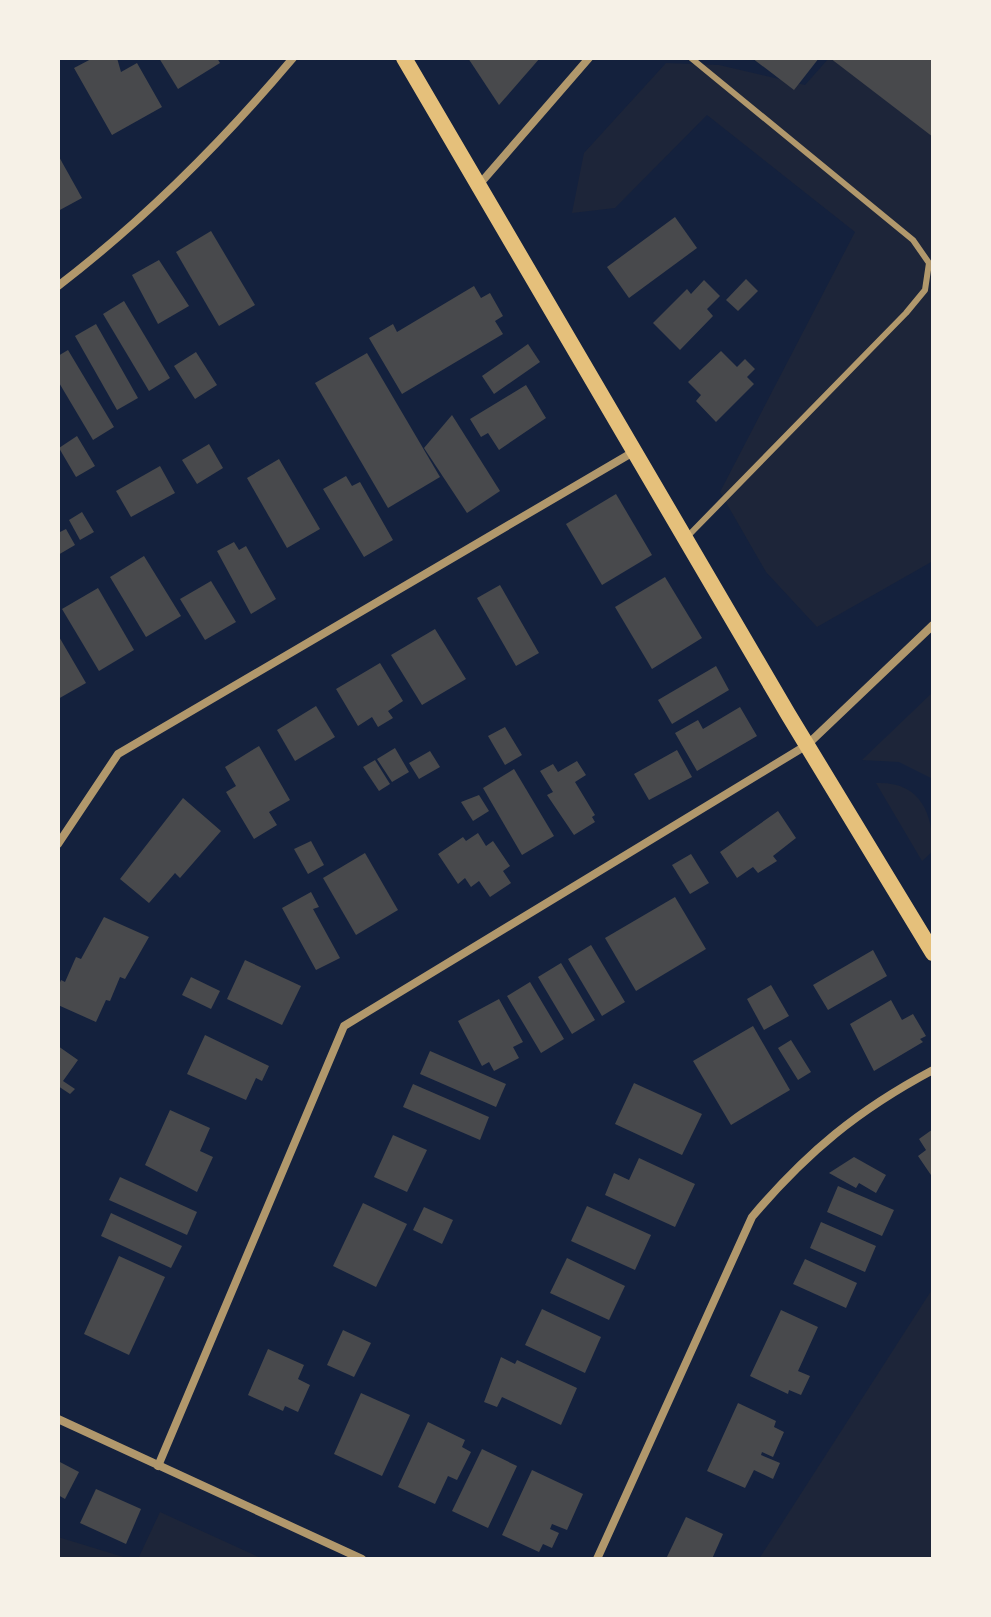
<svg xmlns="http://www.w3.org/2000/svg" width="991" height="1617" font-family="'Alegreya Sans',sans-serif">
<style>
.green{fill:#1d2539}
.building{fill:#48494c}
.lines{fill:none;stroke-linecap:round;stroke-linejoin:round}
.service{stroke:#b1986c;stroke-width:6}
.minor{stroke:#b1986c;stroke-width:8}
.secondary{stroke:#e5c07b;stroke-width:16}
</style>
<rect width="100%" height="100%" fill="#14213d"/>
<g class="green">
<polygon points="829,58 933,58 933,561 817,627 766,572 720,492 855,232 707,115 615,208 572,213 584,153 666,63 719,65 805,85"/>
<polygon points="933,692 933,779 899,762 862,760"/>
<path d="M 876,783 C 920,781 933,813 933,851 L 922,861 Z"/>
<polygon points="933,1288 933,1559 759,1559"/>
<polygon points="160,1512 263,1559 138,1559"/>
<polygon points="58,1537 130,1559 58,1559"/>
</g>
<g class="building">
<polygon points="93,58 117,58 121,72 137,63 162,107 112,135 74,68"/>
<polygon points="159,58 217,58 220,63 178,89"/>
<polygon points="468,58 540,58 499,105"/>
<polygon points="752,58 819,58 794,90"/>
<polygon points="830,58 933,58 933,137"/>
<polygon points="58,155 82,198 58,211"/>
<polygon points="675,217 697,248 629,298 607,267"/>
<polygon points="211,231 255,305 219,326 176,252"/>
<polygon points="159,260 189,306 158,324 132,275"/>
<polygon points="746,279 758,291 738,311 726,300"/>
<polygon points="704,280 720,296 707,309 713,316 680,350 653,323 687,289 691,294"/>
<polygon points="474,286 481,298 490,293 503,316 495,321 503,334 402,394 369,338 393,324 397,332"/>
<polygon points="124,301 170,378 149,391 103,314"/>
<polygon points="96,324 138,398 117,410 75,336"/>
<polygon points="528,344 540,362 494,394 482,376"/>
<polygon points="68,350 114,427 93,440 58,381 58,356"/>
<polygon points="721,351 737,367 745,359 755,369 747,377 754,384 716,422 696,401 701,395 688,382"/>
<polygon points="196,352 217,385 195,399 174,366"/>
<polygon points="367,353 440,477 388,508 315,383"/>
<polygon points="526,385 546,418 499,450 488,433 481,437 470,419"/>
<polygon points="452,415 500,491 467,513 424,448"/>
<polygon points="77,436 95,466 76,477 59,448"/>
<polygon points="209,444 223,468 197,484 182,460"/>
<polygon points="279,459 320,529 287,548 247,478"/>
<polygon points="160,466 175,493 131,517 116,491"/>
<polygon points="346,476 352,486 360,482 393,540 364,557 323,489"/>
<polygon points="616,494 652,555 602,585 566,524"/>
<polygon points="82,512 94,532 80,540 69,520"/>
<polygon points="66,529 75,545 58,555 58,533"/>
<polygon points="234,542 239,550 246,546 276,599 251,614 217,551"/>
<polygon points="144,556 181,616 146,637 110,577"/>
<polygon points="665,577 702,638 652,669 615,607"/>
<polygon points="211,581 236,622 205,640 180,599"/>
<polygon points="500,585 539,653 516,666 477,598"/>
<polygon points="98,588 134,650 99,671 62,609"/>
<polygon points="435,629 466,679 422,705 391,655"/>
<polygon points="58,635 86,683 58,699"/>
<polygon points="380,663 403,701 388,711 393,718 378,727 372,717 358,726 336,689"/>
<polygon points="716,666 729,690 672,724 658,700"/>
<polygon points="316,706 335,737 295,761 277,730"/>
<polygon points="740,707 757,736 697,771 675,733 698,720 703,729"/>
<polygon points="505,727 522,755 505,765 488,736"/>
<polygon points="259,746 290,800 269,812 277,825 254,839 226,792 236,786 225,767"/>
<polygon points="395,748 409,772 392,782 377,759"/>
<polygon points="677,750 692,777 649,800 634,774"/>
<polygon points="430,751 440,767 419,779 409,763"/>
<polygon points="375,760 390,784 379,791 363,767"/>
<polygon points="577,761 586,775 575,782 595,815 592,817 595,822 574,835 547,795 553,792 540,771 553,764 558,772"/>
<polygon points="514,769 554,836 522,855 483,788"/>
<polygon points="479,795 489,811 473,821 461,802"/>
<polygon points="183,798 221,831 180,878 175,873 149,903 120,879"/>
<polygon points="778,811 796,838 773,856 777,861 758,873 753,867 737,878 720,852"/>
<polygon points="478,833 486,846 493,841 510,866 503,871 511,883 490,897 479,881 471,887 465,878 458,884 438,854 463,837 466,841"/>
<polygon points="311,841 324,865 308,874 294,849"/>
<polygon points="365,853 398,910 356,935 323,878"/>
<polygon points="691,854 709,883 690,894 672,865"/>
<polygon points="311,892 319,907 313,909 340,958 316,970 282,908"/>
<polygon points="675,897 706,949 636,991 605,938"/>
<polygon points="104,917 149,937 125,979 120,977 110,1001 106,1000 96,1022 58,1005 58,987 61,980 65,982 76,957 81,959"/>
<polygon points="591,945 625,1002 602,1016 568,959"/>
<polygon points="873,950 887,976 828,1010 813,985"/>
<polygon points="245,960 301,986 282,1025 227,999"/>
<polygon points="561,963 595,1020 572,1034 538,977"/>
<polygon points="191,977 220,991 211,1009 182,995"/>
<polygon points="530,982 564,1039 541,1053 507,996"/>
<polygon points="771,985 789,1016 764,1030 747,999"/>
<polygon points="499,999 523,1042 513,1047 519,1058 494,1071 489,1062 482,1066 458,1021"/>
<polygon points="891,1000 902,1020 913,1014 926,1036 920,1039 923,1042 874,1071 850,1024"/>
<polygon points="753,1026 790,1090 731,1125 693,1061"/>
<polygon points="205,1035 269,1066 262,1081 256,1078 246,1100 187,1074"/>
<polygon points="791,1040 811,1072 798,1080 778,1048"/>
<polygon points="58,1046 78,1060 63,1081 75,1089 70,1094 58,1086"/>
<polygon points="430,1051 506,1084 496,1107 420,1074"/>
<polygon points="634,1083 702,1114 682,1155 615,1124"/>
<polygon points="413,1084 489,1117 480,1140 403,1107"/>
<polygon points="170,1110 210,1128 200,1151 213,1157 197,1192 145,1165"/>
<polygon points="933,1129 933,1178 918,1156 926,1150 919,1139"/>
<polygon points="393,1135 427,1150 407,1192 374,1177"/>
<polygon points="854,1157 886,1175 876,1193 859,1183 856,1188 829,1173"/>
<polygon points="639,1158 695,1184 675,1227 605,1195 614,1173 629,1180"/>
<polygon points="120,1177 197,1212 187,1235 109,1200"/>
<polygon points="838,1186 894,1210 882,1236 827,1212"/>
<polygon points="363,1203 407,1224 376,1287 333,1266"/>
<polygon points="587,1206 651,1235 635,1270 571,1241"/>
<polygon points="424,1207 453,1220 442,1244 413,1230"/>
<polygon points="111,1213 182,1246 171,1268 101,1236"/>
<polygon points="821,1222 876,1246 865,1272 810,1248"/>
<polygon points="119,1256 165,1277 129,1355 84,1334"/>
<polygon points="567,1258 625,1286 609,1320 550,1293"/>
<polygon points="805,1259 857,1283 846,1308 793,1284"/>
<polygon points="542,1309 601,1337 585,1373 525,1345"/>
<polygon points="781,1310 818,1327 798,1371 810,1376 801,1395 789,1390 788,1394 750,1376"/>
<polygon points="343,1330 371,1343 354,1377 327,1365"/>
<polygon points="268,1349 304,1365 298,1379 310,1385 298,1412 285,1406 283,1411 248,1395"/>
<polygon points="501,1357 515,1364 517,1360 577,1388 561,1425 502,1397 497,1407 484,1402"/>
<polygon points="361,1393 410,1415 382,1476 334,1454"/>
<polygon points="738,1403 776,1421 774,1427 784,1432 773,1457 762,1452 761,1455 780,1463 773,1479 754,1470 745,1488 707,1471"/>
<polygon points="428,1422 465,1440 462,1447 471,1452 457,1480 448,1476 435,1504 398,1487"/>
<polygon points="482,1449 517,1466 488,1528 452,1511"/>
<polygon points="58,1461 79,1472 65,1499 58,1495"/>
<polygon points="532,1470 583,1494 567,1530 552,1524 550,1529 559,1533 552,1548 543,1544 539,1552 502,1535"/>
<polygon points="96,1489 141,1509 126,1544 80,1523"/>
<polygon points="686,1517 723,1534 712,1559 666,1559"/>
</g>
<g class="lines">
<polyline class="service" points="686,538 906,313 925,290 929,263 913,240 691,58"/>
<g class="minor">
<polyline points="478,186 589,58"/>
<path d="M 58,286 C 144,220 223,141 293,58"/>
<polyline points="58,844 118,754 635,451"/>
<polyline points="58,1419 362,1559"/>
<polyline points="158,1466 344,1026 807,745 933,625"/>
<path d="M 597,1559 L 752,1217 C 807,1152 858,1110 933,1070"/>
</g>
<polyline class="secondary" points="404,58 788,714 933,953"/>
</g>
<rect width="991" height="1617" fill="none" stroke="#f6f1e7" stroke-width="120"/>
</svg>
